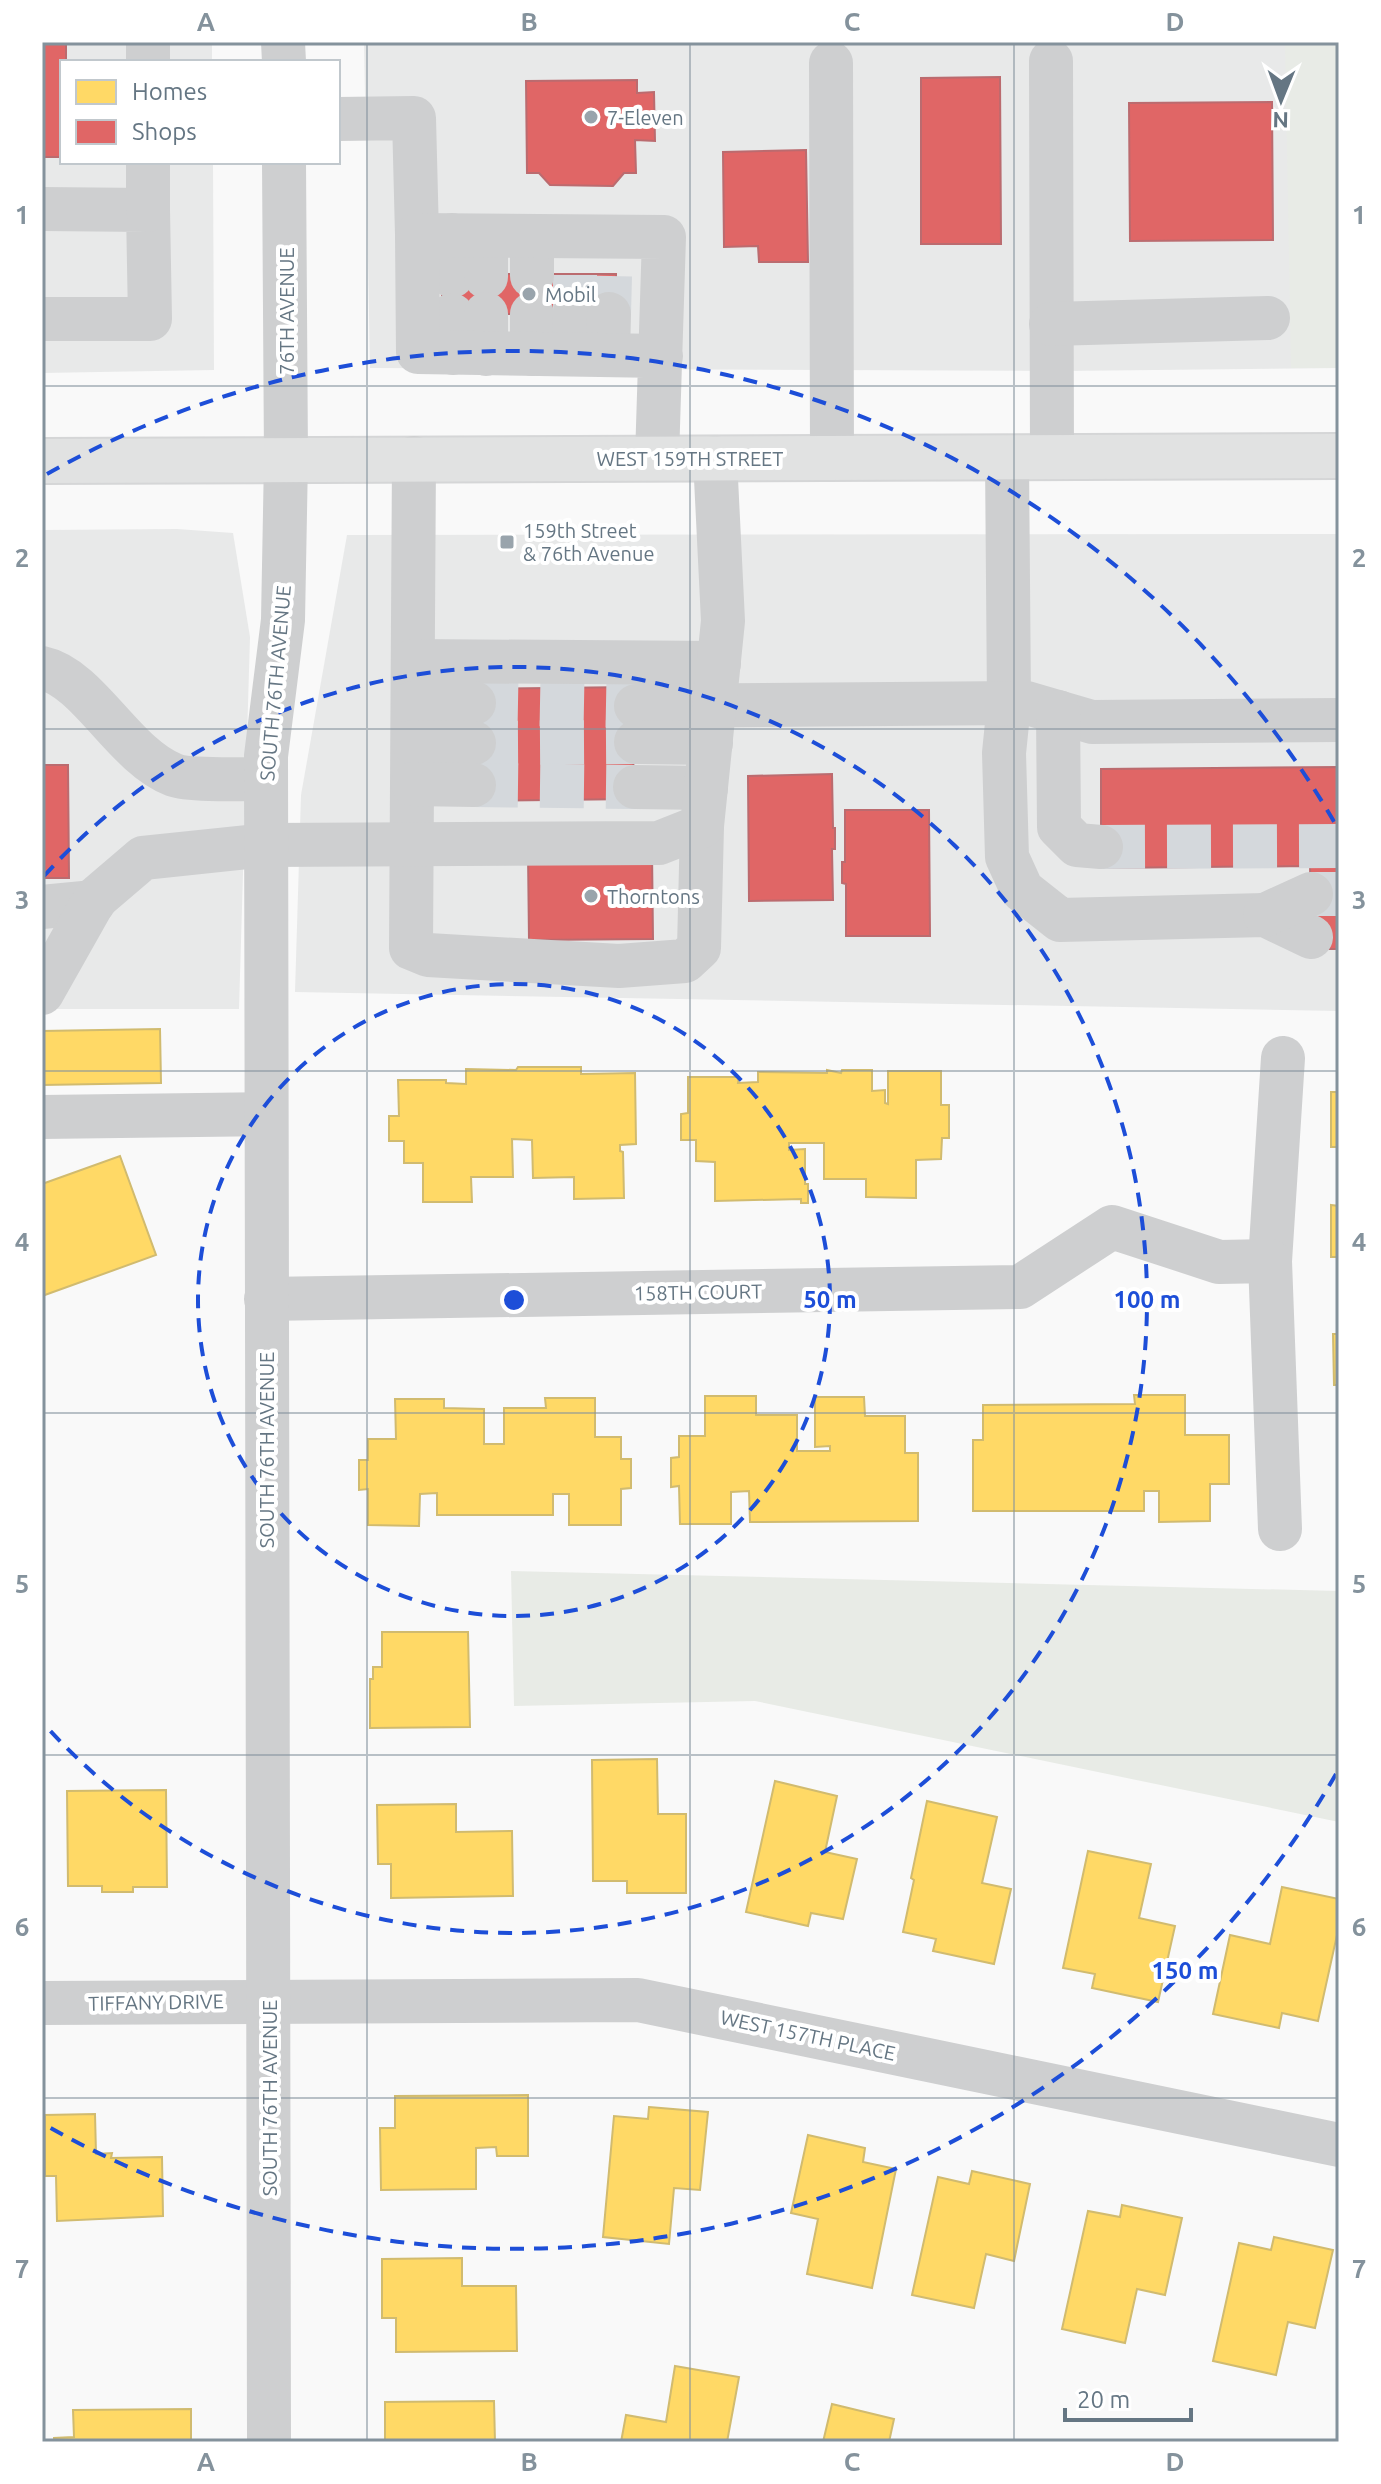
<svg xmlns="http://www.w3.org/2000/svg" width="1381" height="2484" font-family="Ubuntu,sans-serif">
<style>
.built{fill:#e8e9e9}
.green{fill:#e8ebe6}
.homes{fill:#ffd966;stroke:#d1bb6f;stroke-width:2}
.shops{fill:#e06666;stroke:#bb6b6f;stroke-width:2}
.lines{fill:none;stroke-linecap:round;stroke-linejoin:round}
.minor-tunnel{stroke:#d4d8dc;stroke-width:44;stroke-dasharray:44 22;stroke-linecap:butt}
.major-casing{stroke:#d5d6d7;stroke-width:48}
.minor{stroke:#cecfd0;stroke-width:44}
.major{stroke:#e1e2e2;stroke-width:44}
.grid{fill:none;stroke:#84929c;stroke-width:2;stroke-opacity:0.55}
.ring{fill:none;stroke:#1d4ed8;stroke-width:4;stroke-dasharray:14 10}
.poi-dot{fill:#99a4ac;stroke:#fff;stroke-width:3}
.labels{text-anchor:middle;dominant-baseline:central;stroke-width:8;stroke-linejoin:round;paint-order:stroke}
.poi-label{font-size:20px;fill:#657683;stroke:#fff;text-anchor:start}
.street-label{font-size:20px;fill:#657683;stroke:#fff}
.centre{fill:#1d4ed8;stroke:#fff;stroke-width:4}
.ring-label{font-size:24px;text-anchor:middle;font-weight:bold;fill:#1d4ed8;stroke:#fff;stroke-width:8;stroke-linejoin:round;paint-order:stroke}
.neatline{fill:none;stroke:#84929c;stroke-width:3}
.grid-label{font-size:26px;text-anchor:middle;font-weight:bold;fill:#84929c}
</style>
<rect width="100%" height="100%" fill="#f9f9f9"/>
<g class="built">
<polygon points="42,42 212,42 212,62 62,62 62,162 213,162 214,370 42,373"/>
<polygon points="364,42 1339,42 1339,368 1062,371 370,368"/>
<polygon points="177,529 233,533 250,637 239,1009 42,1009 42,530"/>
<polygon points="1339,534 1339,1011 295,992 301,795 347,535"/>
</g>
<g class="green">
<polygon points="1285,42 1339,42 1339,368 1291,368"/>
<polygon points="511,1571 1339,1591 1339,1822 755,1701 514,1706"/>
</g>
<g class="homes">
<polygon points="160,1029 161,1083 42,1085 42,1031"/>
<polygon points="518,1067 581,1067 581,1074 635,1073 636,1144 620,1145 620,1151 623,1152 624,1198 574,1199 574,1177 533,1178 532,1140 512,1139 513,1177 471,1177 472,1202 423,1202 423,1163 404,1163 404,1141 389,1141 389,1116 399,1116 398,1080 446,1080 446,1083 466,1084 466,1069 516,1070"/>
<polygon points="827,1070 841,1073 842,1070 872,1070 872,1091 885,1090 885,1103 888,1104 888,1071 941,1071 941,1105 949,1105 949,1138 942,1138 941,1159 916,1160 916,1198 866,1197 866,1179 824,1179 824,1143 789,1143 789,1150 805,1149 805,1184 808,1184 808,1203 801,1203 801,1199 715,1201 715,1162 696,1161 696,1140 681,1140 681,1114 688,1113 688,1077 739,1077 738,1083 758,1082 758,1072 827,1073"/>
<rect x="1331" y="1092" width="8" height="55"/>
<polygon points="120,1156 156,1255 42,1296 42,1184"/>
<polygon points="1331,1205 1339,1206 1339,1257 1331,1257"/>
<polygon points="1333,1334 1339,1334 1339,1385 1334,1385"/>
<polygon points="1134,1395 1185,1395 1185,1435 1229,1435 1229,1484 1210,1484 1210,1521 1159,1522 1159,1491 1144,1491 1144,1511 973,1511 973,1440 983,1440 983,1405 1135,1404"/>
<polygon points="705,1396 756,1396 756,1415 797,1415 797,1451 830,1451 830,1446 815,1447 815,1397 864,1397 865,1416 905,1416 905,1453 918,1453 918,1521 750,1522 749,1491 731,1492 731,1524 680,1524 679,1486 671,1487 671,1458 679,1457 679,1436 705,1436"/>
<polygon points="545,1398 595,1398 595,1437 621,1437 621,1459 631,1459 631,1488 621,1489 621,1525 569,1525 569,1494 553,1494 553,1515 437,1515 437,1493 420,1494 419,1526 368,1525 368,1489 359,1490 359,1460 368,1460 368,1439 396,1439 395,1399 444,1399 444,1408 484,1409 484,1444 504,1444 504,1408 546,1408"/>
<polygon points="382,1632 468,1632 470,1727 370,1728 370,1679 373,1679 373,1667 382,1667"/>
<polygon points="657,1759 658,1814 686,1814 686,1893 627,1893 627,1881 593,1881 592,1760"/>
<polygon points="775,1781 837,1796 825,1852 857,1859 843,1919 811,1913 808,1926 746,1912"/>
<polygon points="166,1790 167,1887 133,1887 133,1892 102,1892 102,1886 68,1886 67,1791"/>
<polygon points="927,1801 997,1817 982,1883 1011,1889 994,1964 933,1951 936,1939 903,1932 914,1880 911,1878"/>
<polygon points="456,1804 456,1832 512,1831 513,1896 391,1898 391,1864 378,1864 377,1805"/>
<polygon points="1088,1851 1151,1864 1139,1918 1175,1926 1158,2002 1092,1988 1095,1974 1063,1968"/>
<polygon points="1282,1887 1339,1899 1339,1926 1318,2021 1282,2013 1279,2028 1213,2014 1230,1935 1270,1944"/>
<polygon points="528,2095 528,2156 497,2156 496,2147 476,2148 476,2189 381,2190 380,2128 395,2128 395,2096"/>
<polygon points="649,2107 708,2112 700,2190 674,2188 669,2244 603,2237 614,2116 648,2119"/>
<polygon points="95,2114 96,2154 112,2153 111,2158 162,2157 163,2216 57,2221 56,2176 45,2176 45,2115"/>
<polygon points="808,2135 865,2148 863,2162 896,2169 872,2288 807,2274 818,2219 791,2213"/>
<polygon points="972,2171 1030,2184 1014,2261 986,2254 974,2308 912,2295 938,2177 969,2184"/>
<polygon points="1122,2205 1182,2218 1165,2295 1137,2289 1125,2343 1062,2329 1088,2211 1120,2217"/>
<polygon points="1274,2237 1333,2250 1315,2328 1288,2322 1276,2375 1213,2361 1239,2243 1271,2250"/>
<polygon points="462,2258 462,2286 516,2286 517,2351 396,2352 396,2318 382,2318 382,2259"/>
<polygon points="675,2366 739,2377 727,2442 621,2442 626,2415 666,2422"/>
<polygon points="494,2401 495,2442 385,2442 385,2402"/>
<polygon points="832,2404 894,2419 889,2442 823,2442"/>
<polygon points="191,2409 191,2442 54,2442 54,2438 74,2437 73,2410"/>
</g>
<g class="shops">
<polygon points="42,42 66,42 66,62 62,62 62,157 42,157"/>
<polygon points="1000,77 1001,244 921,244 921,78"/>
<polygon points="637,80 637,93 654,92 655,141 635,140 636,173 624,173 613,186 550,185 539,173 527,173 526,81"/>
<polygon points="1272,102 1273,240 1130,241 1129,103"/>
<polygon points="806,150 808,262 759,262 758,246 724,247 723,152"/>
<rect x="442" y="274" width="174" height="40"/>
<polygon points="632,687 634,799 471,801 470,689"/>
<polygon points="42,765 68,765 69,878 42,878"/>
<polygon points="1339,767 1339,949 1312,949 1310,866 1101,868 1101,769"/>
<polygon points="832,774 833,828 835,828 835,849 832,849 833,900 749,901 748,776"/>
<polygon points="845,810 929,810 930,936 846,936 846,884 842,883 842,862 845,862"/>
<polygon points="652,851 653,939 529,940 528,852"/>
</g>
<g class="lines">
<g class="minor-tunnel">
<polyline points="575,313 575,275"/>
<polyline points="609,314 610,276"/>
<polyline points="474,703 636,706"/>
<polyline points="474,743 636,742"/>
<polyline points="474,785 635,787"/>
<polyline points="1101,847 1339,846"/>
<polyline points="1311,894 1339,894"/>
</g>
<defs>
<polyline id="major" points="42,461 1339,456"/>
</defs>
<use href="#major" class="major-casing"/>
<g class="minor">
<polyline points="283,42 284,62"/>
<polyline points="1051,61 1052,457"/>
<polyline points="148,62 148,42"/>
<polyline points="831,63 832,457"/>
<polyline points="338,119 414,118 417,235"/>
<polyline points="42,209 148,210 150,319 42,319"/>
<polyline points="148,210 148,162"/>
<polyline points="452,235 452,276"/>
<polyline points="532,276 532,236"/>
<polyline points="486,277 486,236"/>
<polyline points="452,315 453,353"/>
<polyline points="1051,324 1268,318"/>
<polyline points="486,354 486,314"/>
<polyline points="532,354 532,314"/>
<polyline points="574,354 575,313"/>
<polyline points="608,355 609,314"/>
<polyline points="414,458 411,948 428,955 619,966 685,961 699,948 702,826"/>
<polyline points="657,458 664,237 417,235 418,352 661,356"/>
<polyline points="1007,458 1009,704 1004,753 1007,857 1022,890 1060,920 1265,915 1311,937"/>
<polyline points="413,661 719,663"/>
<path d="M 42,668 C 89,678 123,755 174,775 C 190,781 246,779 266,779"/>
<polyline points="413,703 474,703"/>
<polyline points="636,706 1027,703 1092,722 1339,720"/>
<polyline points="1058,712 1059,827 1077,845 1101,847"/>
<polyline points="413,742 474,743"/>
<polyline points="636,742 711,743"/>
<polyline points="413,784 474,785"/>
<polyline points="635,787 706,788"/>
<polyline points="42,907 94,902"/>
<polyline points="1265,915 1311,894"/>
<polyline points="42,993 95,899 143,858 266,845 659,843 702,826 723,621 715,458"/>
<polyline points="42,1117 266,1114"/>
<polyline points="1270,1261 1283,1058"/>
<polyline points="266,1299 1020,1287 1112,1227 1219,1262 1270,1261 1280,1529"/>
<polyline points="42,2003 638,2000 1339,2145"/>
<polyline points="269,2442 266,756 283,620 286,459 284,162"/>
</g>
<use href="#major" class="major"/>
</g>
<path class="grid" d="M 367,42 L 367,2442M 690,42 L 690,2442M 1014,42 L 1014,2442M 42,386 L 1339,386M 42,729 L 1339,729M 42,1071 L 1339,1071M 42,1413 L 1339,1413M 42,1755 L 1339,1755M 42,2098 L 1339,2098"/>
<g class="ring">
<circle cx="514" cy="1300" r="316"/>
<path d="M44 876A633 633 0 1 1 44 1724"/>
<path d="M1336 1774A949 949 0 0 1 47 2126M47 474A949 949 0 0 1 1336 825"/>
</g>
<g class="poi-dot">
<circle cx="591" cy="117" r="8"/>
<circle cx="529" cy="294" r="8"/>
<rect x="499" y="534" width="16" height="16" rx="4"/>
<circle cx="591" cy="896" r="8"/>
</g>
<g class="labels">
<g class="poi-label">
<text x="607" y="117">7-Eleven</text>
<text x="545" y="294">Mobil</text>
<text x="523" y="530">159th Street<tspan x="523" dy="23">&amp; 76th Avenue</tspan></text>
<text x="607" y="896">Thorntons</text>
</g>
<g class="street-label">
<text transform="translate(286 311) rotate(-90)">76TH AVENUE</text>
<text x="690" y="458">WEST 159TH STREET</text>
<text transform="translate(275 683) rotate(-85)">SOUTH 76TH AVENUE</text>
<text transform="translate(698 1292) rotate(-1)">158TH COURT</text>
<text transform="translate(266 1450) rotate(-90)">SOUTH 76TH AVENUE</text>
<text transform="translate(156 2002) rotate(-1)">TIFFANY DRIVE</text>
<text transform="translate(808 2035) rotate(12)">WEST 157TH PLACE</text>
<text transform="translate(269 2098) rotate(-90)">SOUTH 76TH AVENUE</text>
</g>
</g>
<circle cx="514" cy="1300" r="12" class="centre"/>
<g class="ring-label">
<text x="830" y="1308">50 m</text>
<text x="1147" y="1308">100 m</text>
<text x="1185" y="1979">150 m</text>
</g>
<rect width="1381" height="2484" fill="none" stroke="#ffffff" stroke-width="88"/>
<rect x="60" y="60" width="280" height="104" fill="#ffffff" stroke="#c1c8cd" stroke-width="2"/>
<rect x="76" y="80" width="40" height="24" fill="#ffd966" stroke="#c1c8cd" stroke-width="2"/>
<text x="132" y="100" font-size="24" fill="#657683">Homes</text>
<rect x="76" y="120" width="40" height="24" fill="#e06666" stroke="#c1c8cd" stroke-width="2"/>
<text x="132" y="140" font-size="24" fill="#657683">Shops</text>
<g transform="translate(1281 100) rotate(181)" stroke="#ffffff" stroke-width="6" paint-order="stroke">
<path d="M0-6L14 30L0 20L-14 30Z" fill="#657683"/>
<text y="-12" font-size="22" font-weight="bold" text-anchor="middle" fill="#657683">N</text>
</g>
<path d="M1065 2408v12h126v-12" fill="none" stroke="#657683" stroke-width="4"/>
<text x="1077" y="2408" font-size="24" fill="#657683" stroke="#ffffff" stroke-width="6" paint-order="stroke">20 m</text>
<rect x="44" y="44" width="1293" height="2396" class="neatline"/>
<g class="grid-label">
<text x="206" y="31">A</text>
<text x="529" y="31">B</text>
<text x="852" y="31">C</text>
<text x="1175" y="31">D</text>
<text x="22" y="224">1</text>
<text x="1359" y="224">1</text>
<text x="22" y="567">2</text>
<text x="1359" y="567">2</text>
<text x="22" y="909">3</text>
<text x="1359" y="909">3</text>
<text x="22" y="1251">4</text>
<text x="1359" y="1251">4</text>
<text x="22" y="1593">5</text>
<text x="1359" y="1593">5</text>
<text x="22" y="1936">6</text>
<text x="1359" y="1936">6</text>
<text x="22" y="2278">7</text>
<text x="1359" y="2278">7</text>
<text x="206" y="2471">A</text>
<text x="529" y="2471">B</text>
<text x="852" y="2471">C</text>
<text x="1175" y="2471">D</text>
</g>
</svg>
